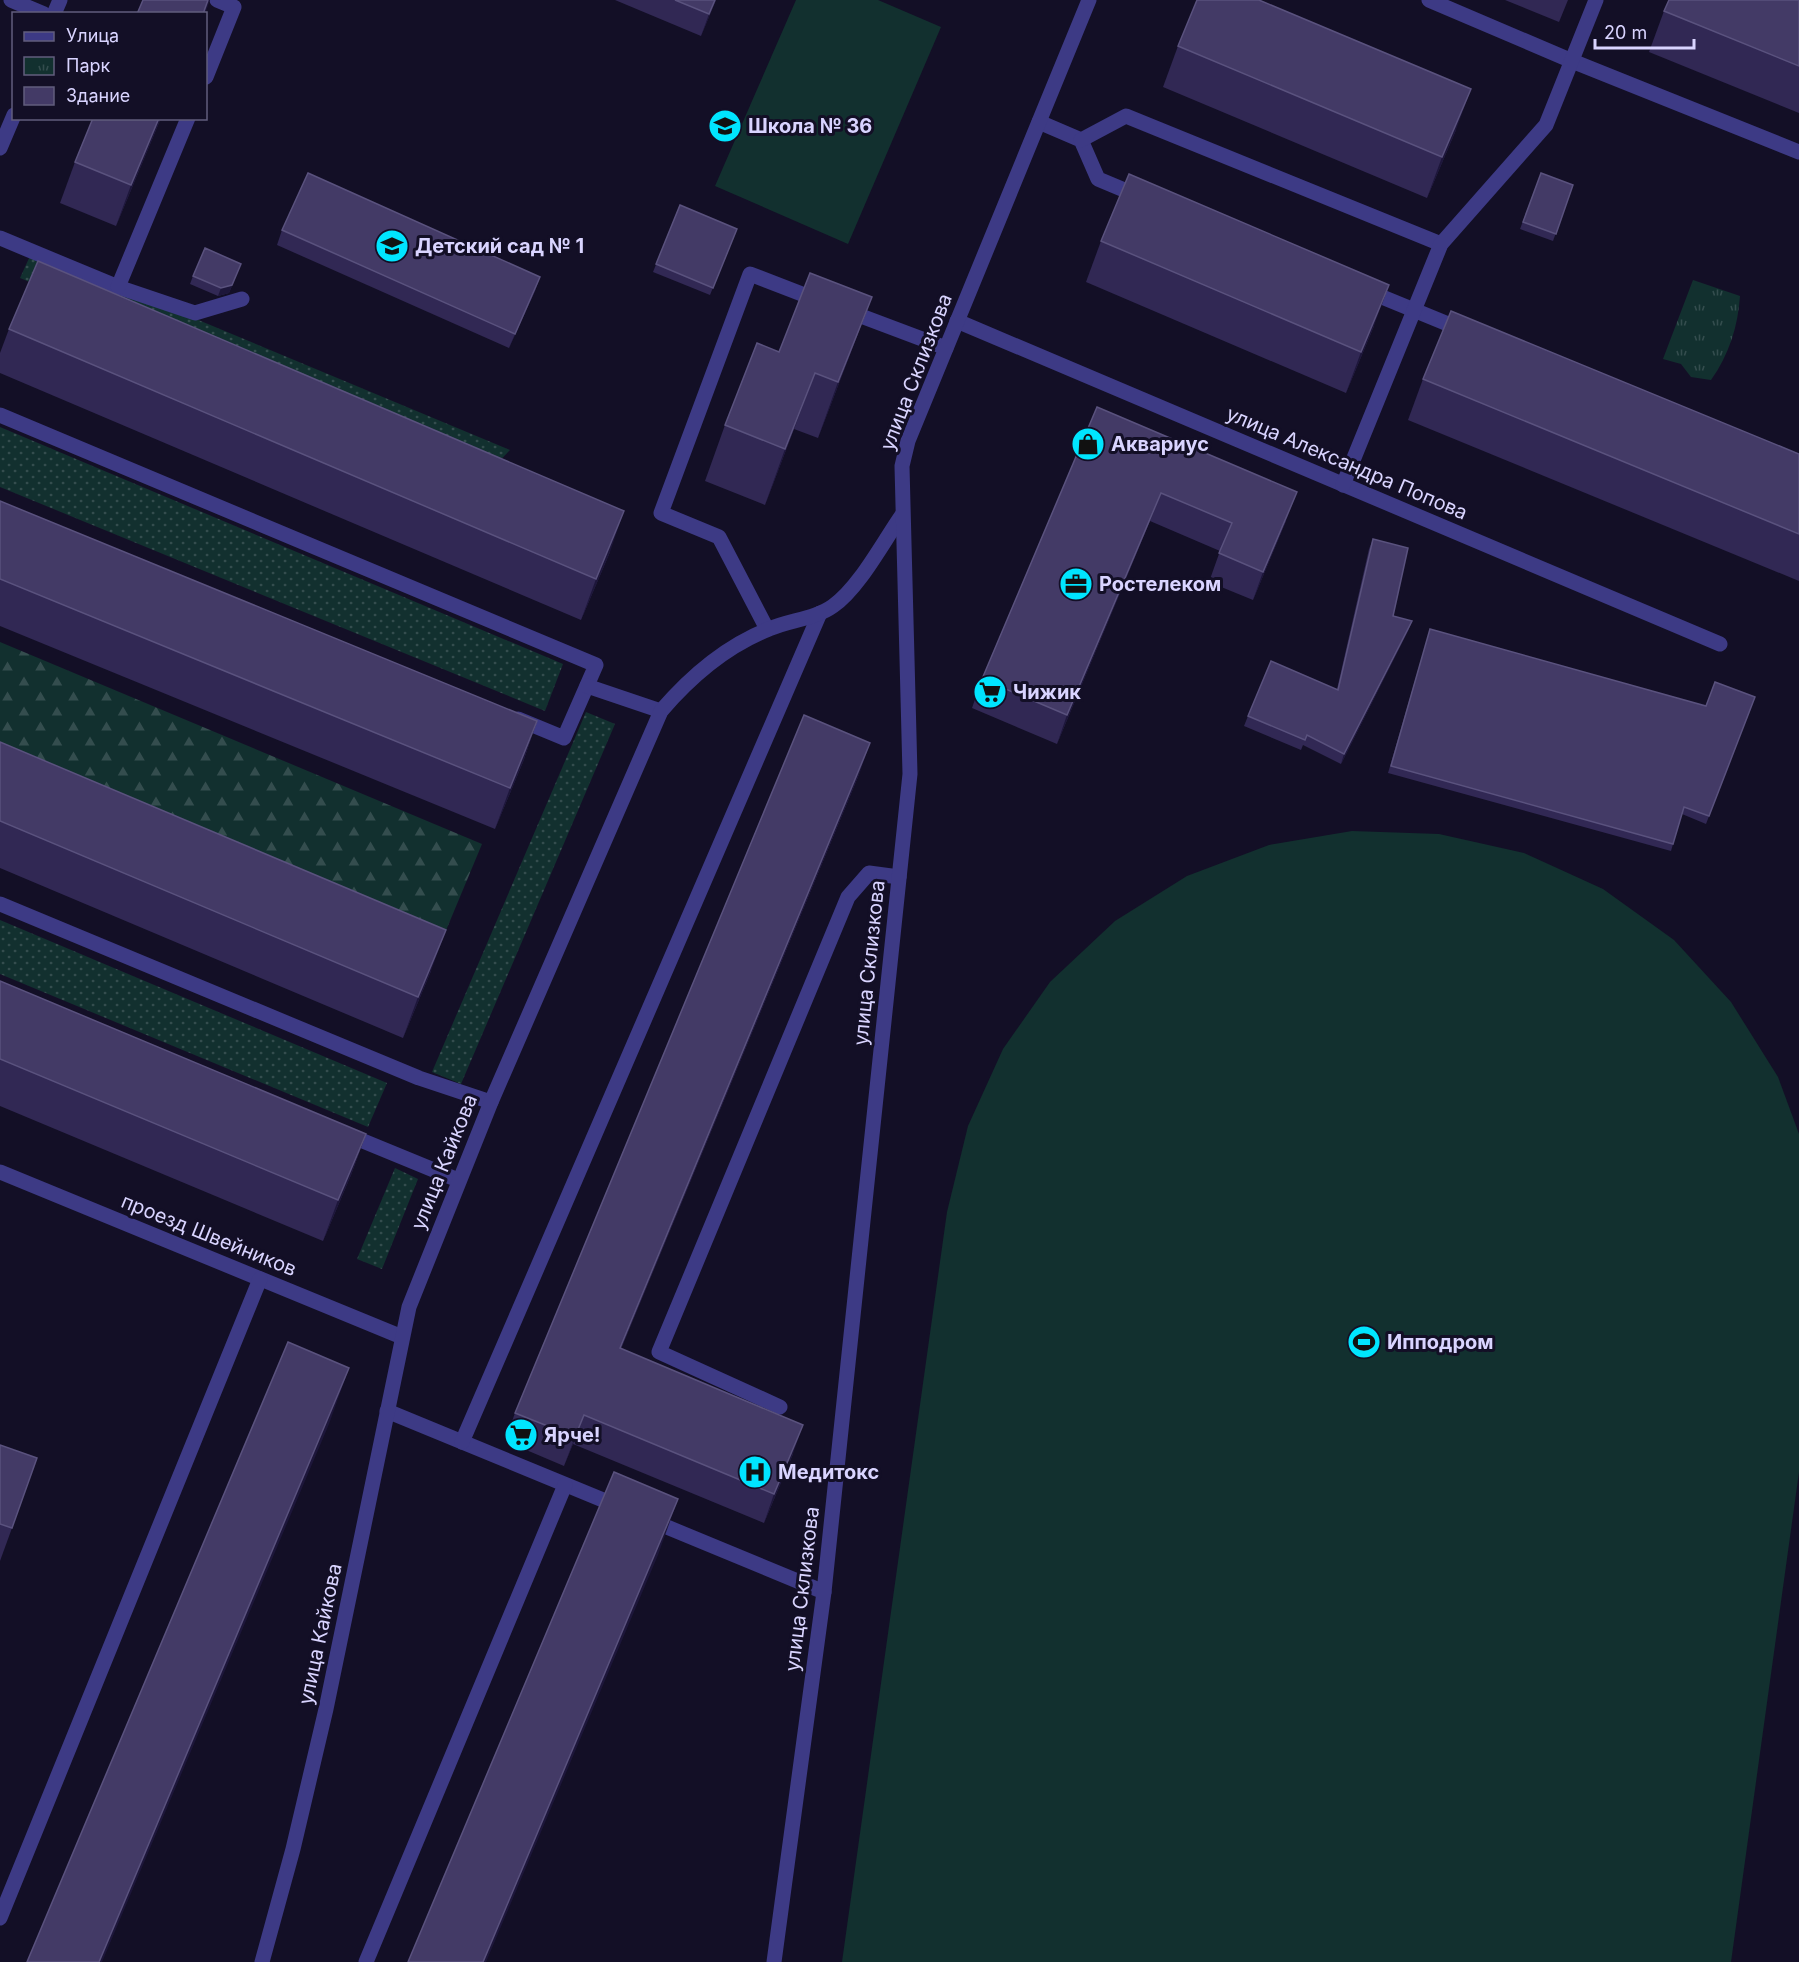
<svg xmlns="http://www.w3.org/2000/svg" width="1799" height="1962" font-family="Inter,sans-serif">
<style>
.grass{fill:url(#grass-dots)}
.forest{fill:url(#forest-firs)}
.park{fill:url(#park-tufts)}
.pitch{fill:#12302f}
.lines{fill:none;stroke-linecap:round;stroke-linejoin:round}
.minor{stroke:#3d3a85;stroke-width:15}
.wall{fill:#312854}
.shaded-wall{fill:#1d163a}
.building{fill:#433a66;stroke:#5a527e;stroke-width:1.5}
.labels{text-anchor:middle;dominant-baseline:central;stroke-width:6;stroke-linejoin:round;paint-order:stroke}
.poi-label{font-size:20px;font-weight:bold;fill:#d9d4ff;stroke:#130f26;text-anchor:start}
.street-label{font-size:20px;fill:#d9d4ff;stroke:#130f26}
</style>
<defs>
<pattern id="grass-dots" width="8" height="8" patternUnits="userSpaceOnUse" patternTransform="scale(1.5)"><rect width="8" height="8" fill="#12302f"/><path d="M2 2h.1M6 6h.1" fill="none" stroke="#344d4e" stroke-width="1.8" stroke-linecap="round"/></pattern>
<pattern id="forest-firs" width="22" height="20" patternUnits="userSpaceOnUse" patternTransform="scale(1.5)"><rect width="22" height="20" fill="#12302f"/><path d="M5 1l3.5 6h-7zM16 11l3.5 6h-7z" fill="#344d4e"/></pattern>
<pattern id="park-tufts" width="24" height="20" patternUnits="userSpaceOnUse" patternTransform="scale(1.5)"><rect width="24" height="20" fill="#12302f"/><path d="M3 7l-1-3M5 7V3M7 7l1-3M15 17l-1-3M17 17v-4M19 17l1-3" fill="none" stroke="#344d4e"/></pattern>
</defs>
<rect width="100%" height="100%" fill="#130f26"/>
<g class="grass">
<polygon points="30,256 131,292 510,450 489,472 20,278"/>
<polygon points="0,427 563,664 545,711 0,487"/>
<polygon points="586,712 615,724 461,1084 432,1072"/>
<polygon points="0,920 387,1083 368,1127 0,974"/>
<polygon points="395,1168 418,1179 382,1269 357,1259"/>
</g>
<polygon class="forest" points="0,642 482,844 442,940 0,752"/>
<path class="park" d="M 1693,280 L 1740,296 C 1738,326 1729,355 1711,380 L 1691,377 L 1681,364 L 1663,359 Z"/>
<g class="pitch">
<polygon points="796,0 878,0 941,27 848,244 715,186"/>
<polygon points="1352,831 1439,834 1524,853 1603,889 1674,940 1731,1002 1778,1077 1799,1134 1799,1472 1731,1962 842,1962 947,1212 968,1126 1003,1049 1050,982 1115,921 1187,876 1269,845"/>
</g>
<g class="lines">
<g class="minor">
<polyline points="11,0 44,14"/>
<polyline points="1429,0 1572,61 1799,152"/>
<polyline points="54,14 60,0"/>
<polyline points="206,77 234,7 217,0"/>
<polyline points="1039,122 1081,140 1098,179 1141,197"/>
<polyline points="1081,140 1126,116 1441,244"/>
<polyline points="0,148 14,115"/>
<polyline points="0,238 118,287 195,313 242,299"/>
<polyline points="118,287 188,118"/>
<polyline points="1365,290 1465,331"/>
<polyline points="845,310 946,348"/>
<polyline points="957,321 1720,644"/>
<polyline points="0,415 596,665 564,738 518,719"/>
<polyline points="1343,485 1441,244 1546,125 1596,0"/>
<polyline points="767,629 719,537 661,513 750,274 820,301"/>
<polyline points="587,686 661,711"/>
<polyline points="0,904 419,1078 491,1102"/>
<polyline points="346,1134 458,1180"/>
<polyline points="0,1172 402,1337"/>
<polyline points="780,1407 659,1352 848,897 869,873 899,877"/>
<polyline points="387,1411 620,1507"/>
<polyline points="462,1442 820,613"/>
<polyline points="650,1520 824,1592"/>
<polyline points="0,1918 260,1279"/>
<path d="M 262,1962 L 293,1849 L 326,1709 L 409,1307 L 491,1102 L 661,711 C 691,676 726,646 769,629 C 789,620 815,619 833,606 C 859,588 883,542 902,515"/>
<polyline points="366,1962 565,1485"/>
<polyline points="774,1962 824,1592 910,774 902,466 908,441 1089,0"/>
</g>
</g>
<g class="wall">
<polygon points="615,0 716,0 701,36"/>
<polygon points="1505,0 1568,0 1559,22"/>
<polygon points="1799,0 1799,113 1649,52 1664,11"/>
<polygon points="1178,46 1456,130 1427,198 1163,87"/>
<polygon points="161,118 116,226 60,203 75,162"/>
<polygon points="1541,173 1573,185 1553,241 1520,229"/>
<polygon points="680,205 737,229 710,295 653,272"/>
<polygon points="282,230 540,277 535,291 509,348 277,245"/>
<polygon points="1101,241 1374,326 1346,393 1086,282"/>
<polygon points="238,271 229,293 218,296 190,284 193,276"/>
<polygon points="872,297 818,438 794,429 765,505 705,481 725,425 779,352"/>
<polygon points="9,329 610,552 581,620 0,373 0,353"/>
<polygon points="1423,379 1799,454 1799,581 1408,420"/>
<polygon points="1097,407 1286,521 1253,600 1209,582 1220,551 1150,521 1057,744 972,708 982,679"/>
<polygon points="0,501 537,721 523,762 495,829 0,626"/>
<polygon points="1373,539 1393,616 1412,621 1408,631 1341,764 1303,745 1301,750 1244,726 1248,716 1337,689 1369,549"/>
<polygon points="1430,629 1706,706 1755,697 1706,824 1682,814 1671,851 1388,773"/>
<polygon points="0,742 431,971 403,1038 0,868"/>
<polygon points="860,772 621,1349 793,1454 764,1523 573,1444 564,1466 505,1441 515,1413"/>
<polygon points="0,981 366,1134 351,1175 323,1241 0,1106"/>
<polygon points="0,1445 12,1528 0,1561"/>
</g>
<g class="shaded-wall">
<polygon points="208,0 210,0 205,14 203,14"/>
<polygon points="715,0 716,0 701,36 709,14"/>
<polygon points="1471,89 1456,130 1427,198 1442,157"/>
<polygon points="159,118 161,118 116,226 131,185"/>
<polygon points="241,264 229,293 218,296 221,288"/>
<polygon points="540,277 535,291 509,348 515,334"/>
<polygon points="1389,285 1374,326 1346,393 1361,352"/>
<polygon points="872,297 851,352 818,438 838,382"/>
<polygon points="815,373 794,429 765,505 785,449"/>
<polygon points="1297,492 1286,521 1253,600 1263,572"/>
<polygon points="1161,493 1150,521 1057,744 1067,715"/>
<polygon points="624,511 610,552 581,620 596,579"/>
<polygon points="1412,621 1408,631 1341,764 1344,754"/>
<polygon points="537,721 523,762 495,829 510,788"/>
<polygon points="870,743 860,772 609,1377 620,1348"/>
<polygon points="446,930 431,971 403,1038 418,997"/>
<polygon points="366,1134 351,1175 323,1241 338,1200"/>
<polygon points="349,1368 329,1424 102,1962 99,1962"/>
<polygon points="584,1415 573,1444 564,1466 575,1437"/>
<polygon points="803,1425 793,1454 764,1523 774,1494"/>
<polygon points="678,1499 658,1555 486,1962 483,1962"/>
</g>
<g class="building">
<polygon points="143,0 208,0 203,14 137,14"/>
<polygon points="675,0 715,0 709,14"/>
<polygon points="1197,0 1259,0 1471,89 1442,157 1178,46"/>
<polygon points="1669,0 1799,0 1799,66 1664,11"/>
<polygon points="93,118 159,118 131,185 75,162"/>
<polygon points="308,173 540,277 515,334 282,230"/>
<polygon points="1541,173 1573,185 1556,234 1523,222"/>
<polygon points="1129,174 1389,285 1361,352 1101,241"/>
<polygon points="680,205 737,229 713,288 656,264"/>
<polygon points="205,248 241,264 232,285 221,288 193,276"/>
<polygon points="38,261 624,511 596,579 9,329"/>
<polygon points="810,273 872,297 838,382 815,373 785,449 725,425 757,343 779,352"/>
<polygon points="1451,311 1799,454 1799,534 1423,379"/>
<polygon points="1097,407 1297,492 1263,572 1219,553 1232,523 1161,493 1067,715 982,679"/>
<polygon points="0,501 537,721 510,788 0,579"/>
<polygon points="1373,539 1408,548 1393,616 1412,621 1344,754 1307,735 1305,740 1248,716 1271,661 1338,690"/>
<polygon points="1430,629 1706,706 1715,682 1755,697 1709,816 1684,807 1673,844 1391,766"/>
<polygon points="804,715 870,743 620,1348 803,1425 774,1494 584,1415 575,1437 515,1413"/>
<polygon points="0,742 446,930 418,997 0,821"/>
<polygon points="0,981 366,1134 338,1200 0,1059"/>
<polygon points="288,1342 349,1368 99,1962 27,1962"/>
<polygon points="0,1445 37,1458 12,1528 0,1524"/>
<polygon points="614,1472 678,1499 483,1962 408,1962"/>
</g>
<defs>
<symbol id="school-disc" viewBox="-11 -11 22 22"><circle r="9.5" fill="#00e5ff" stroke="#130f26"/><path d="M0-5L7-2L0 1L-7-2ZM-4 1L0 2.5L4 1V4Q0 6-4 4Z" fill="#111"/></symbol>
<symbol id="shop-disc" viewBox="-11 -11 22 22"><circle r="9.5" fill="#00e5ff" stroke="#130f26"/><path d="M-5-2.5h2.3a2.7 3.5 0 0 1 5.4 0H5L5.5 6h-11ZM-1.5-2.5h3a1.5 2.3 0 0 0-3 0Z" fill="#111"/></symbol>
<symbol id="office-disc" viewBox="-11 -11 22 22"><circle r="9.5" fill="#00e5ff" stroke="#130f26"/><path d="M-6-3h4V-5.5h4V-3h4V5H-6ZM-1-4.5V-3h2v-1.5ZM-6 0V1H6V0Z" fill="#111"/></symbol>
<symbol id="supermarket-disc" viewBox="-11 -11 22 22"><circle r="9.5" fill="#00e5ff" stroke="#130f26"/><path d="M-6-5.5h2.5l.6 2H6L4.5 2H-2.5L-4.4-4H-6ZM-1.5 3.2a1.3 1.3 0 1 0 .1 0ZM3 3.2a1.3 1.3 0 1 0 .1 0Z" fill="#111"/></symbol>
<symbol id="stadium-disc" viewBox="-11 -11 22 22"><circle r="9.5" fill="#00e5ff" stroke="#130f26"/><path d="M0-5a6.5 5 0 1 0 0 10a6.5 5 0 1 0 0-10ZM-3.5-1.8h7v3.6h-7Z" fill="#111"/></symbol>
<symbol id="hospital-disc" viewBox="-11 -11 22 22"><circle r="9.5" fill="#00e5ff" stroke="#130f26"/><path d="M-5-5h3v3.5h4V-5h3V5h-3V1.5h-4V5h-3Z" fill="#111"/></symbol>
</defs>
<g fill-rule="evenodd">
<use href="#school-disc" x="706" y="107" width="38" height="38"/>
<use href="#school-disc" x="373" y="227" width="38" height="38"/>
<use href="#shop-disc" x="1069" y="425" width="38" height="38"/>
<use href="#office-disc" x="1057" y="565" width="38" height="38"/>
<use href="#supermarket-disc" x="971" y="673" width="38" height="38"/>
<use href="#stadium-disc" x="1345" y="1323" width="38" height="38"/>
<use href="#supermarket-disc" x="502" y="1416" width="38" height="38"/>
<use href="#hospital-disc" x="736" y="1453" width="38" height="38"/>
</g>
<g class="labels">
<g class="poi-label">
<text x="748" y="126">Школа № 36</text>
<text x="415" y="246">Детский сад № 1</text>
<text x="1111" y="444">Аквариус</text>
<text x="1099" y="584">Ростелеком</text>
<text x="1013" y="692">Чижик</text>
<text x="1387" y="1342">Ипподром</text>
<text x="544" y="1435">Ярче!</text>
<text x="778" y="1472">Медитокс</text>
</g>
<g class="street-label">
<text transform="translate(916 372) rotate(-69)">улица Склизкова</text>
<text transform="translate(1347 463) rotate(23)">улица Александра Попова</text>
<text transform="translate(869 963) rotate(-84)">улица Склизкова</text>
<text transform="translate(444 1162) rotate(-68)">улица Кайкова</text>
<text transform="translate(209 1235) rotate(22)">проезд Швейников</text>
<text transform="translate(802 1589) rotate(-83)">улица Склизкова</text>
<text transform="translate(320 1634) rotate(-78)">улица Кайкова</text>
</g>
</g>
<rect x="12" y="12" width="195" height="108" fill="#130f26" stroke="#625e7d" stroke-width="1.5"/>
<rect x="24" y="32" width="30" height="9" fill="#3d3a85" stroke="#625e7d" stroke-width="1.5"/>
<text x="66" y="42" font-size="18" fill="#d9d4ff">Улица</text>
<rect x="24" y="57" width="30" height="18" fill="url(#park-tufts)" stroke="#625e7d" stroke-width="1.5"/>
<text x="66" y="72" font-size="18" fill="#d9d4ff">Парк</text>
<rect x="24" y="87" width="30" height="18" fill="#433a66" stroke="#625e7d" stroke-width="1.5"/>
<text x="66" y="102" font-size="18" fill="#d9d4ff">Здание</text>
<path d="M1595 39v9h99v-9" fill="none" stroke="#d9d4ff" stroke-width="3"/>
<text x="1604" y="39" font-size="18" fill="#d9d4ff" stroke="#130f26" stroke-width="4.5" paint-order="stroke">20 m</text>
</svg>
